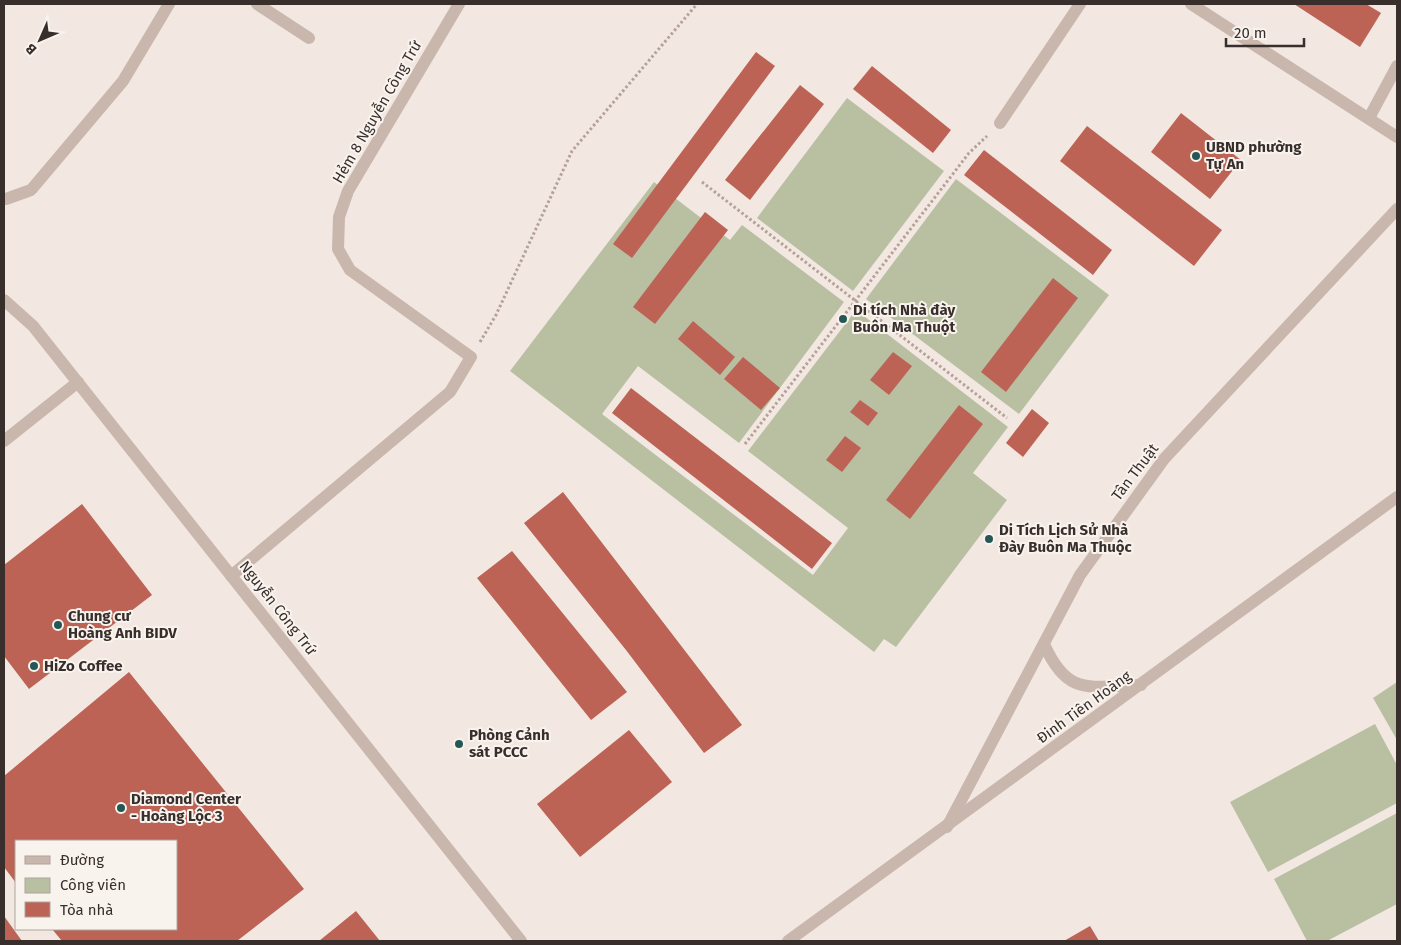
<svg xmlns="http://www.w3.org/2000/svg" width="1401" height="945" font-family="'Fira Sans',sans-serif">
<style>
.green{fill:#b9c0a2}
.building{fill:#bc6355}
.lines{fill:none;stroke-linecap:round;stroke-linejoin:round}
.path{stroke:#b5a198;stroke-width:3;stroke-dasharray:2.5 2.5;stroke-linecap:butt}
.minor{stroke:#c9b7ae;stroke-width:12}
.poi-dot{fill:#245755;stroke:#f9f3ee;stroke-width:2}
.labels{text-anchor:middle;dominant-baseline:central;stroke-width:4;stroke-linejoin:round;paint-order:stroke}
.street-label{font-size:15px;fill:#382e2c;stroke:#f9f3ee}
.poi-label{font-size:15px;font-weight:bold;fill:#382e2c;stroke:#f9f3ee;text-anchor:start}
</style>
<rect width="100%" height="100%" fill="#f2e8e1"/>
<g class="green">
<polygon points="847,98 944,171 853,291 757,218"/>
<polygon points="956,179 1109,295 1019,414 866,299"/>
<polygon points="654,182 730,240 742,225 844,302 739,443 638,366 602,414 813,575 848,528 748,451 856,310 1008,427 973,473 1007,500 896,647 884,639 874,652 510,371"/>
<polygon points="1397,682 1397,740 1373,698"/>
<polygon points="1375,724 1397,765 1397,803 1268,872 1230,802"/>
<polygon points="1397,813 1397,904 1327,941 1307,941 1274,879"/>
</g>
<g class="building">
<polygon points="1294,4 1366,4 1381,13 1360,47"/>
<polygon points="756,52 775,66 632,258 613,244"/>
<polygon points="872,66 951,130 933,153 853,89"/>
<polygon points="800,85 824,104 750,200 725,180"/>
<polygon points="1181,113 1241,160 1210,199 1151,152"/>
<polygon points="1087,126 1222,230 1194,266 1060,161"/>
<polygon points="984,150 1112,250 1093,275 964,175"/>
<polygon points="705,212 728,230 655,324 633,307"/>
<polygon points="1053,278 1078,298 1006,392 981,372"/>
<polygon points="693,321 735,357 720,375 678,339"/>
<polygon points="893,352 912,366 889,395 870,380"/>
<polygon points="743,357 780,388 761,410 724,379"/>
<polygon points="631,388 832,543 812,569 612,413"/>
<polygon points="860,400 878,413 868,426 850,412"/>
<polygon points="959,405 983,424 910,519 886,500"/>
<polygon points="1032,409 1049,423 1023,457 1006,443"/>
<polygon points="845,436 861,448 842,472 826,460"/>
<polygon points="563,492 742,725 704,753 626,650 524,523"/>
<polygon points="82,504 152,595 29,689 4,656 4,565"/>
<polygon points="512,551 627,692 591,720 477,578"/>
<polygon points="129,672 304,889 237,941 62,941 52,929 176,929 176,841 16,841 16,883 4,867 4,776"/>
<polygon points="629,730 672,782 580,857 537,804"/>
<polygon points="356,911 380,941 319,941"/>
<polygon points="4,916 22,941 4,941"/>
<polygon points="1090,926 1099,941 1064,941"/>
</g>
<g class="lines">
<g class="path">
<polyline points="702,182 1007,418"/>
<polyline points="480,342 496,315 572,151 697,4"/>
<polyline points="745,444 969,153 987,136"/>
</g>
<g class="minor">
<polyline points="257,4 309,38"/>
<polyline points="1191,4 1397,137"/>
<polyline points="1369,118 1397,66"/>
<polyline points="1000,123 1080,4"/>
<polyline points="6,199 31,190 123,81 169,4"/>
<polyline points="4,300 33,326 521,941"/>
<polyline points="4,441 78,382"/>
<polyline points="231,576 450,392 471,357 350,270 338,249 339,217 348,191 459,4"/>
<path d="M 1044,644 C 1068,698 1090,686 1141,685"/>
<polyline points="947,827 1080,575 1164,459 1397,209"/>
<polyline points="788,941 1397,497"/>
</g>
</g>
<g class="poi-dot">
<circle cx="1196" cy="156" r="5"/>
<circle cx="843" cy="319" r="5"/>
<circle cx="989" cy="539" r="5"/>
<circle cx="58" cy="625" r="5"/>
<circle cx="34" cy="666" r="5"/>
<circle cx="459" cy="744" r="5"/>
<circle cx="121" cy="808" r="5"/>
</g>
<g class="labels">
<g class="street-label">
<text transform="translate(377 112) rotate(-60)">Hẻm 8 Nguyễn Công Trứ</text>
<text transform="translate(1135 472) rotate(-53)">Tân Thuật</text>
<text transform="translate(278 608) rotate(52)">Nguyễn Công Trứ</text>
<text transform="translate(1084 707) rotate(-36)">Đinh Tiên Hoàng</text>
</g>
<g class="poi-label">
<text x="1206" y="147">UBND phường<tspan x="1206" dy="17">Tự An</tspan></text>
<text x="853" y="310">Di tích Nhà đày<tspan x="853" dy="17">Buôn Ma Thuột</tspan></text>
<text x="999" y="530">Di Tích Lịch Sử Nhà<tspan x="999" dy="17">Đày Buôn Ma Thuộc</tspan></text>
<text x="68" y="616">Chung cư<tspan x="68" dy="17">Hoàng Anh BIDV</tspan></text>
<text x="44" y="666">HiZo Coffee</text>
<text x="469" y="735">Phòng Cảnh<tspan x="469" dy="17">sát PCCC</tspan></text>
<text x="131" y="799">Diamond Center<tspan x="131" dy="17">- Hoàng Lộc 3</tspan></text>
</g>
</g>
<rect width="1401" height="945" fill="none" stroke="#382e2c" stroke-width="10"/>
<rect x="15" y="840" width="162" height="90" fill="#f9f3ee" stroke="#aca4a0"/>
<rect x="25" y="856" width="25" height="8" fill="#c9b7ae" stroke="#aca4a0"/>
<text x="60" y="865" font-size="15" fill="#382e2c">Đường</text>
<rect x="25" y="878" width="25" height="15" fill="#b9c0a2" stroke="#aca4a0"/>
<text x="60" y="890" font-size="15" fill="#382e2c">Công viên</text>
<rect x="25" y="902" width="25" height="15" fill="#bc6355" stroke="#aca4a0"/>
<text x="60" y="915" font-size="15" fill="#382e2c">Tòa nhà</text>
<g transform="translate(40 40) rotate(225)" stroke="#f9f3ee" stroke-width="4" paint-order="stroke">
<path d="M0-4L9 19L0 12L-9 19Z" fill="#382e2c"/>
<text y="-8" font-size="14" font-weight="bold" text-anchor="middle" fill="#382e2c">B</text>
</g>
<path d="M1226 38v8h78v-8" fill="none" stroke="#382e2c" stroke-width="2.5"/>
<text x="1234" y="38" font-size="15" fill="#382e2c" stroke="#f9f3ee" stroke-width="4" paint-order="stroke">20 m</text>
</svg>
